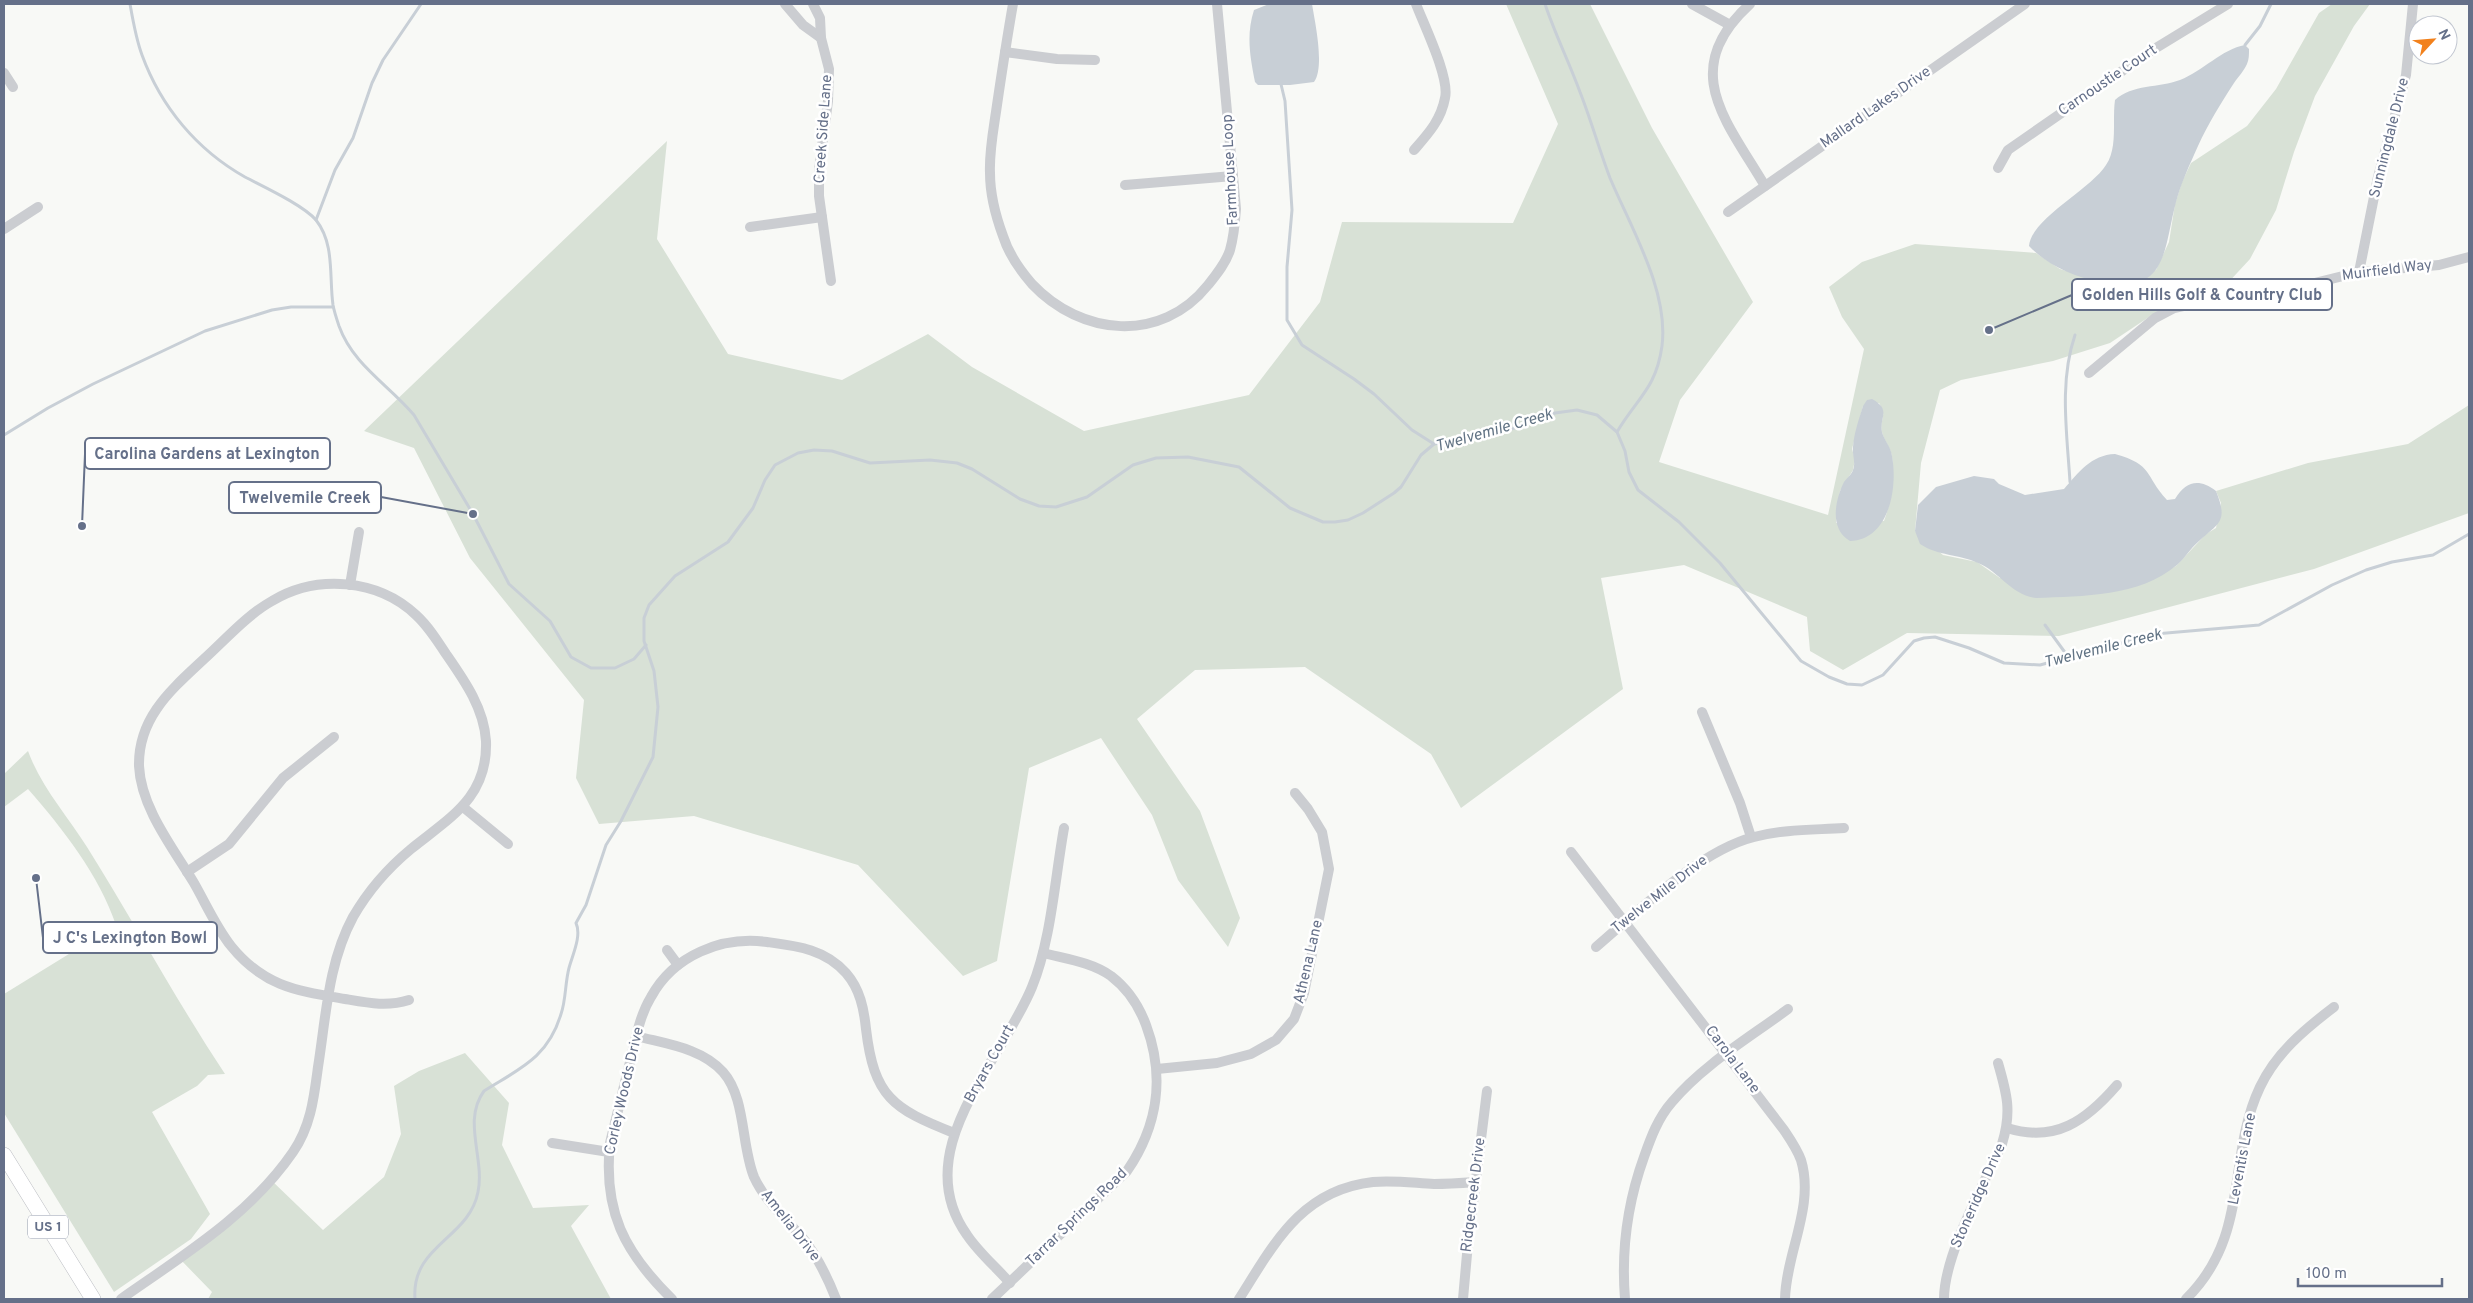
<svg xmlns="http://www.w3.org/2000/svg" width="2473" height="1303" font-family="Overpass,sans-serif">
<style>
.green{fill:#d8e1d6;fill-rule:evenodd}
.water{fill:#c8cfd6}
.lines{fill:none;stroke-linecap:round;stroke-linejoin:round}
.stream{stroke:#c8cfd6;stroke-width:3}
.primary-casing{stroke:#bdbfc4;stroke-width:16}
.street{stroke:#cbcdd1;stroke-width:10}
.primary{stroke:#fff;stroke-width:15}
.labels{text-anchor:middle;dominant-baseline:central;stroke-width:5;stroke-linejoin:round;paint-order:stroke}
.shield{fill:#fff;stroke:#939bac;stroke-width:1}
.shield-label{font-size:14px;font-weight:bold;fill:#657089}
.street-label{font-size:15px;fill:#657089;stroke:#fff}
.water-label{font-size:16px;font-style:italic;fill:#617384;stroke:#fff}
.leader{fill:none;stroke:#657089;stroke-width:2}
.callout-dot{fill:#657089;stroke:#fff;stroke-width:2}
.callout{fill:#fff;stroke:#657089;stroke-width:2}
.callout-label{font-size:16px;text-anchor:middle;font-weight:bold;fill:#657089}
</style>
<rect width="100%" height="100%" fill="#f8f9f6"/>
<g class="green">
<path d="M 1506,4 L 1590,4 L 1652,128 L 1753,302 L 1680,400 L 1659,462 L 1828,515 L 1864,349 L 1842,317 L 1829,287 L 1862,262 L 1915,244 L 2036,253 L 2060,269 L 2102,282 L 2156,270 L 2169,242 L 2175,204 L 2182,182 L 2191,163 L 2247,126 L 2276,89 L 2319,13 L 2332,4 L 2370,4 L 2354,26 L 2315,96 L 2294,152 L 2276,210 L 2250,259 L 2225,286 L 2173,301 L 2110,343 L 2053,361 L 1961,380 L 1940,390 L 1921,463 L 1915,531 L 1943,555 L 1977,562 L 2000,578 L 2149,580 L 2176,566 L 2206,534 L 2216,528 L 2221,503 L 2216,491 L 2308,463 L 2408,444 L 2469,405 L 2469,513 L 2314,569 L 2059,636 L 1907,633 L 1843,670 L 1810,651 L 1807,617 L 1684,565 L 1601,578 L 1623,689 L 1461,808 L 1431,754 L 1305,667 L 1195,670 L 1137,719 L 1200,811 L 1240,918 L 1228,947 L 1178,880 L 1152,815 L 1101,738 L 1029,768 L 997,961 L 963,976 L 858,865 L 694,816 L 599,824 L 576,778 L 584,700 L 470,558 L 414,448 L 364,431 L 667,141 L 657,239 L 728,354 L 842,380 L 928,334 L 972,367 L 1084,431 L 1249,395 L 1320,302 L 1342,222 L 1513,223 L 1558,124 ZM 1879,403 C 1888,417 1879,419 1882,432 C 1884,441 1891,448 1892,457 C 1895,477 1891,502 1884,521 L 1836,523 L 1840,491 L 1853,470 L 1855,459 L 1852,449 L 1863,406 Z"/>
<path d="M 28,751 C 41,787 67,815 87,847 C 134,922 176,1000 225,1074 L 208,1075 L 197,1086 L 152,1112 L 210,1214 L 191,1239 L 114,1292 L 4,1113 L 4,994 L 116,925 C 99,875 63,829 28,789 L 4,807 L 4,774 Z"/>
<polygon points="465,1053 509,1103 502,1145 533,1208 589,1205 571,1226 611,1299 208,1299 212,1292 179,1258 271,1180 323,1230 384,1177 401,1134 394,1086 419,1071"/>
</g>
<g class="water">
<path d="M 1269,4 L 1312,4 C 1315,22 1325,67 1314,82 L 1290,85 L 1258,85 L 1255,82 C 1250,56 1246,35 1254,10 Z"/>
<path d="M 2245,45 L 2249,49 C 2249,55 2249,59 2247,64 C 2244,71 2238,77 2234,83 C 2221,103 2208,124 2198,146 C 2190,164 2181,183 2176,202 C 2163,251 2168,296 2099,282 C 2073,276 2047,265 2029,246 C 2031,219 2091,189 2106,165 C 2118,147 2112,121 2115,100 C 2132,84 2159,88 2180,80 C 2203,71 2222,49 2245,45 Z"/>
<path d="M 1872,399 C 1892,410 1879,417 1882,432 C 1884,440 1891,447 1892,456 C 1898,488 1889,540 1850,541 C 1829,529 1835,500 1844,482 C 1847,478 1852,474 1853,470 C 1856,462 1852,455 1853,447 C 1854,433 1859,419 1863,406 L 1867,400 Z"/>
<path d="M 2115,454 C 2154,465 2144,475 2167,500 L 2175,499 C 2186,481 2199,478 2216,491 C 2229,523 2218,523 2198,542 C 2190,549 2185,558 2177,565 C 2139,597 2083,596 2036,598 C 2011,595 2000,572 1978,563 C 1959,554 1938,556 1920,544 L 1915,531 L 1918,505 L 1936,487 L 1974,476 L 1994,479 L 1999,484 L 2025,495 L 2064,489 C 2079,472 2091,455 2115,454 Z"/>
</g>
<g class="lines">
<g class="stream">
<path d="M 130,4 C 133,21 136,39 142,55 C 161,107 197,150 245,177 C 264,187 303,205 316,220 C 335,244 329,277 333,305 C 334,311 337,320 339,326 C 353,365 389,385 414,415 L 473,514 L 509,584 L 550,621 L 571,657 L 591,668 L 615,668 L 634,659 L 646,645"/>
<path d="M 1545,4 C 1555,34 1569,62 1580,92 C 1591,120 1599,149 1610,178 C 1631,228 1669,291 1662,346 C 1656,389 1637,398 1617,432"/>
<polyline points="2245,45 2260,26 2271,4"/>
<polyline points="1280,80 1285,101 1292,210 1287,267 1287,320 1302,345 1354,379 1374,394 1412,430 1434,444"/>
<polyline points="316,220 335,170 353,138 372,83 383,60 421,4"/>
<polyline points="4,435 48,408 93,384 205,331 272,310 291,307 333,307"/>
<path d="M 2070,482 C 2067,433 2059,382 2075,335"/>
<polyline points="2045,625 2069,658"/>
<path d="M 415,1299 C 411,1245 469,1239 478,1192 C 485,1158 462,1121 484,1091 C 519,1069 548,1058 561,1014 C 566,1000 565,983 569,968 C 572,956 582,936 576,923 L 586,905 L 606,845 L 621,821 L 653,757 L 658,707 L 654,671 L 644,641 L 644,618 L 649,605 L 675,576 L 728,542 L 753,508 L 765,480 L 775,465 L 798,453 L 814,450 L 832,451 L 870,463 L 930,460 L 957,463 L 972,469 L 1020,499 L 1039,506 L 1056,507 L 1087,497 L 1133,465 L 1156,458 L 1188,457 L 1239,467 L 1290,508 L 1323,522 L 1335,522 L 1348,520 L 1363,513 L 1394,493 L 1401,487 L 1421,455 L 1434,444 L 1511,429 L 1555,413 L 1577,410 L 1597,415 L 1617,432 L 1625,451 L 1629,472 L 1638,490 L 1679,522 L 1720,563 L 1801,661 L 1829,677 L 1847,684 L 1862,685 L 1883,675 L 1914,641 L 1924,638 L 1935,637 L 1969,648 L 2004,663 L 2040,665 L 2155,634 L 2259,625 L 2332,585 L 2366,570 L 2392,562 L 2433,555 L 2469,534"/>
</g>
<defs>
<polyline id="primary" points="4,1155 93,1299"/>
</defs>
<use href="#primary" class="primary-casing"/>
<g class="street">
<polyline points="785,4 803,25 821,38"/>
<polyline points="813,4 820,18 821,38 829,69 828,101 819,170 819,196 831,281"/>
<path d="M 1013,4 C 1007,38 1002,71 997,105 C 994,127 989,150 990,173 C 990,193 996,217 1003,236 C 1009,255 1019,269 1032,284 C 1081,336 1161,344 1208,285 C 1216,275 1226,263 1230,250 C 1234,236 1235,223 1236,209 L 1217,4"/>
<polyline points="1692,4 1730,25"/>
<path d="M 1750,4 C 1678,70 1726,120 1765,186"/>
<polyline points="1005,52 1057,59 1095,60"/>
<polyline points="4,73 13,87"/>
<path d="M 1414,150 C 1428,134 1441,120 1445,98 C 1450,78 1424,25 1416,4"/>
<polyline points="1998,168 2008,150 2151,51 2228,4"/>
<polyline points="1125,185 1233,176"/>
<polyline points="1728,212 2025,4"/>
<polyline points="750,227 822,217"/>
<polyline points="4,229 38,207"/>
<polyline points="2359,272 2378,177 2406,75 2413,4"/>
<polyline points="2089,373 2155,318 2174,308 2197,303 2235,303 2359,272 2439,265 2469,257"/>
<polyline points="350,585 359,532"/>
<polyline points="1702,712 1740,803 1751,837"/>
<polyline points="463,807 508,844"/>
<path d="M 1571,852 L 1784,1130 C 1790,1139 1797,1149 1801,1160 C 1815,1206 1786,1253 1785,1299"/>
<polyline points="187,872 229,844 283,778 334,737"/>
<path d="M 1596,947 C 1638,911 1701,850 1754,837 C 1784,829 1814,830 1844,828"/>
<polyline points="667,950 678,965"/>
<path d="M 636,1036 C 666,1044 702,1048 723,1072 C 746,1098 741,1145 754,1177 C 765,1201 784,1217 801,1236 C 817,1255 827,1276 836,1299"/>
<polyline points="1157,1069 1217,1063 1251,1054 1276,1040 1294,1019 1304,993 1329,869 1322,832 1308,809 1295,793"/>
<path d="M 2007,1128 C 2055,1143 2086,1121 2117,1085"/>
<polyline points="552,1143 609,1152"/>
<path d="M 1010,1283 C 996,1267 979,1253 967,1235 C 907,1151 1001,1063 1032,987 C 1051,941 1055,878 1064,828"/>
<path d="M 121,1299 C 182,1256 250,1215 293,1152 C 311,1126 314,1097 318,1067 C 326,1017 328,963 353,917 C 368,891 388,868 411,849 C 449,818 488,798 486,741 C 484,708 464,680 446,654 C 437,640 428,626 416,615 C 378,579 317,574 272,601 C 247,615 226,639 204,659 C 172,689 138,717 139,766 C 141,808 173,848 194,883 C 206,904 216,927 231,946 C 264,987 298,991 345,999 C 368,1003 387,1007 409,1000"/>
<path d="M 672,1299 C 624,1252 603,1211 610,1143 C 617,1114 624,1086 631,1058 C 636,1037 640,1015 651,997 C 674,955 722,936 767,942 C 797,946 825,949 846,973 C 860,989 864,1009 866,1029 C 874,1097 893,1109 954,1133"/>
<path d="M 992,1299 L 1127,1171 C 1158,1126 1165,1076 1146,1025 C 1139,1006 1128,989 1111,976 C 1091,962 1066,959 1043,953"/>
<path d="M 1239,1299 C 1274,1244 1301,1190 1373,1182 C 1393,1180 1414,1183 1434,1184 C 1448,1184 1462,1183 1476,1182"/>
<polyline points="1463,1299 1468,1243 1487,1091"/>
<path d="M 1625,1299 C 1621,1249 1627,1204 1644,1157 C 1651,1137 1658,1118 1672,1102 C 1703,1065 1749,1038 1788,1009"/>
<path d="M 1944,1299 C 1944,1255 1983,1186 2002,1144 C 2012,1112 2007,1094 1998,1063"/>
<path d="M 2186,1299 C 2251,1235 2226,1159 2260,1087 C 2276,1053 2305,1029 2334,1007"/>
</g>
<use href="#primary" class="primary"/>
</g>
<g class="labels">
<rect class="shield" x="28" y="1215.5" width="40" height="23" rx="4"/>
<g class="shield-label">
<text x="48" y="1227">US 1</text>
</g>
<g class="street-label">
<text transform="translate(2108 81) rotate(-34)">Carnoustie Court</text>
<text transform="translate(1876 108) rotate(-35)">Mallard Lakes Drive</text>
<text transform="translate(824 129) rotate(-86)">Creek Side Lane</text>
<text transform="translate(2390 138) rotate(-76)">Sunningdale Drive</text>
<text transform="translate(1231 170) rotate(-93)">Farmhouse Loop</text>
<text transform="translate(2387 271) rotate(-7)">Muirfield Way</text>
<text transform="translate(1660 895) rotate(-38)">Twelve Mile Drive</text>
<text transform="translate(1309 962) rotate(-77)">Athena Lane</text>
<text transform="translate(1732 1060) rotate(53)">Carola Lane</text>
<text transform="translate(990 1064) rotate(-61)">Bryars Court</text>
<text transform="translate(625 1091) rotate(-77)">Corley Woods Drive</text>
<text transform="translate(2243 1159) rotate(-79)">Leventis Lane</text>
<text transform="translate(1474 1195) rotate(-83)">Ridgecreek Drive</text>
<text transform="translate(1979 1196) rotate(-66)">Stoneridge Drive</text>
<text transform="translate(1077 1218) rotate(-44)">Tarrar Springs Road</text>
<text transform="translate(790 1226) rotate(52)">Amelia Drive</text>
</g>
<g class="water-label">
<text transform="translate(1494 431) rotate(-16)">Twelvemile Creek</text>
<text transform="translate(2103 649) rotate(-14)">Twelvemile Creek</text>
</g>
</g>
<path class="leader" d="M1989 330L2072 295M82 526L85 454M473 514L381 497M36 878L43 938"/>
<g class="callout-dot">
<circle cx="1989" cy="330" r="5"/>
<circle cx="82" cy="526" r="5"/>
<circle cx="473" cy="514" r="5"/>
<circle cx="36" cy="878" r="5"/>
</g>
<g class="callout">
<rect x="2072" y="279" width="260" height="31" rx="5"/>
<rect x="85" y="438" width="245" height="31" rx="5"/>
<rect x="229" y="482" width="152" height="31" rx="5"/>
<rect x="43" y="922" width="174" height="31" rx="5"/>
</g>
<g class="callout-label">
<text x="2202" y="300">Golden Hills Golf &amp; Country Club</text>
<text x="207" y="459">Carolina Gardens at Lexington</text>
<text x="305" y="503">Twelvemile Creek</text>
<text x="130" y="943">J C's Lexington Bowl</text>
</g>
<rect width="2473" height="1303" fill="none" stroke="#657089" stroke-width="10"/>
<g transform="translate(2433 40) rotate(64)"><circle r="24" fill="#ffffff" stroke="#c1c6d0"/>
<path d="M0-4L9 19L0 12L-9 19Z" fill="#f2811c"/>
<text y="-8" font-size="14" font-weight="bold" text-anchor="middle" fill="#657089">N</text>
</g>
<path d="M2298 1278v8h144v-8" fill="none" stroke="#657089" stroke-width="2.5"/>
<text x="2306" y="1278" font-size="15" fill="#657089" stroke="#ffffff" stroke-width="4" paint-order="stroke">100 m</text>
</svg>
